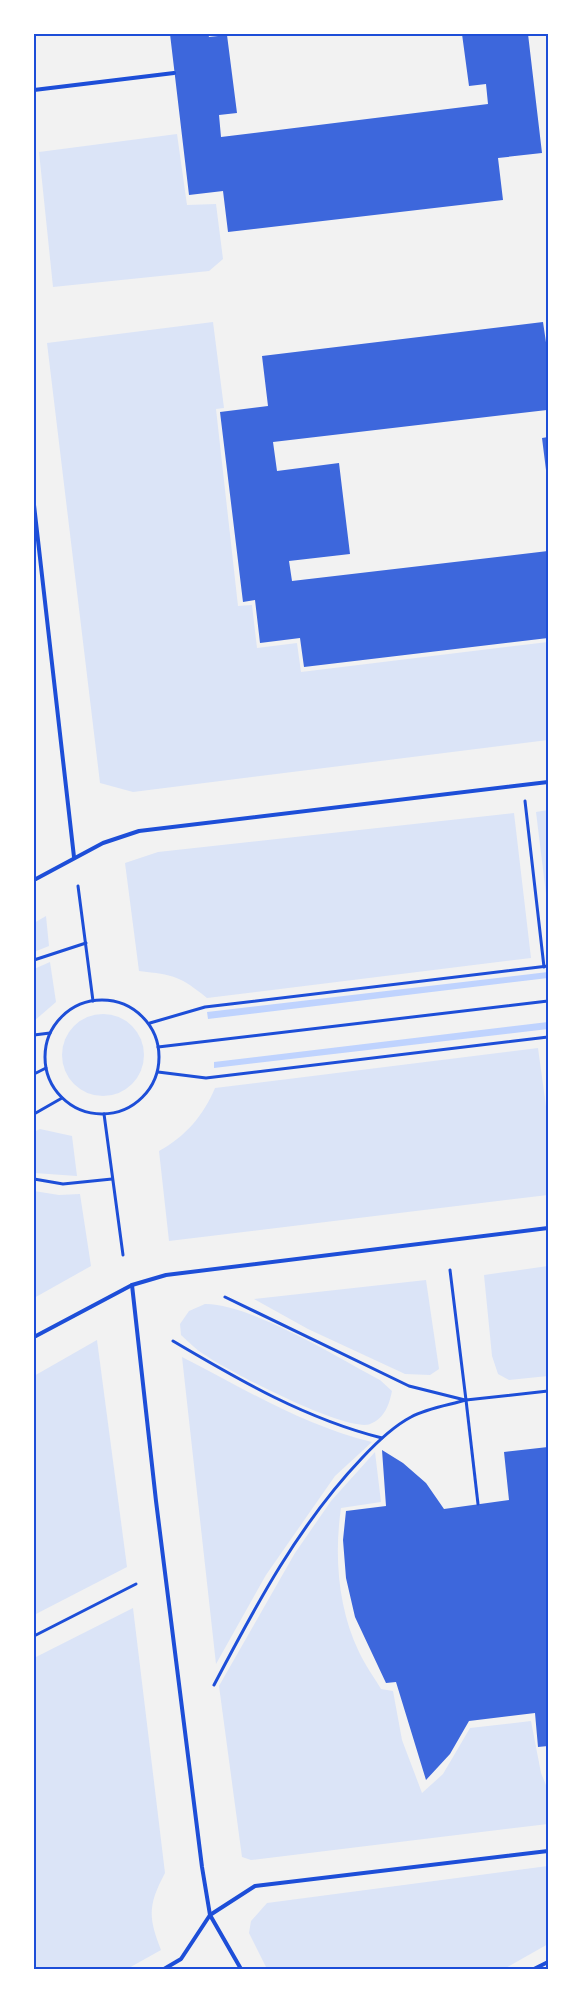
<svg xmlns="http://www.w3.org/2000/svg" width="582" height="2003" font-family="'Nunito Sans',sans-serif">
<style>
.green{fill:#dbe4f7}
.water{fill:#bfd3fe}
.building{fill:#3d67dc}
.lines{fill:none;stroke-linecap:round;stroke-linejoin:round}
.path{stroke:#1d4ed8;stroke-width:3}
.service{stroke:#1d4ed8;stroke-width:4}
.neatline{fill:none;stroke:#1d4ed8;stroke-width:2}
</style>
<rect width="100%" height="100%" fill="#f2f2f2"/>
<g class="green">
<polygon points="177,134 187,205 216,204 223,259 209,271 53,287 39,152"/>
<polygon points="213,322 224,408 216,409 238,606 252,605 257,648 297,643 301,672 548,642 548,740 133,792 100,783 47,343"/>
<polygon points="548,810 548,910 536,812"/>
<path d="M 514,813 L 531,958 L 207,998 C 180,976 174,975 139,971 L 125,863 L 158,852 Z"/>
<polygon points="46,916 49,946 34,952 34,923"/>
<polygon points="50,962 56,1002 34,1021 34,969"/>
<circle cx="103" cy="1055" r="41"/>
<path d="M 538,1048 L 548,1121 L 548,1195 L 169,1241 L 159,1151 C 186,1136 203,1116 215,1088 Z"/>
<polygon points="40,1129 72,1136 77,1176 34,1173 34,1132"/>
<polygon points="34,1191 59,1195 80,1194 91,1266 34,1298"/>
<polygon points="548,1266 548,1376 509,1380 498,1374 492,1356 484,1275"/>
<polygon points="426,1280 439,1369 430,1375 405,1374 308,1329 254,1299"/>
<path d="M 205,1304 C 249,1303 339,1358 380,1380 L 392,1391 C 389,1405 385,1418 370,1424 C 347,1433 228,1371 205,1355 C 196,1350 189,1342 181,1335 L 180,1324 L 189,1311 Z"/>
<polygon points="97,1340 127,1567 34,1615 34,1376"/>
<path d="M 182,1357 C 243,1388 304,1426 372,1442 L 335,1476 L 305,1519 L 266,1575 L 216,1664 Z"/>
<path d="M 375,1452 L 381,1502 L 341,1508 C 334,1556 338,1608 359,1652 C 365,1665 374,1677 381,1689 L 393,1691 L 402,1740 L 422,1793 L 443,1774 L 470,1728 L 531,1721 L 541,1773 L 548,1790 L 548,1824 L 251,1860 L 242,1857 L 219,1686 L 295,1553 L 331,1501 Z"/>
<path d="M 133,1608 L 165,1873 C 148,1905 148,1917 161,1950 L 127,1969 L 34,1969 L 34,1658 Z"/>
<polygon points="548,1866 548,1944 504,1969 267,1969 249,1933 251,1921 267,1903"/>
</g>
<g class="water">
<polygon points="548,972 548,978 208,1019 207,1012"/>
<polygon points="548,1022 548,1029 214,1068 214,1062"/>
</g>
<g class="building">
<polygon points="170,34 208,34 209,37 227,35 237,113 219,115 221,137 488,104 486,84 469,86 462,34 528,34 542,153 498,158 503,200 228,232 223,191 189,195"/>
<polygon points="543,322 548,356 548,413 547,410 273,442 277,471 339,463 350,554 289,561 292,581 548,551 548,638 304,667 300,638 260,643 255,600 243,602 220,412 268,406 262,356"/>
<polygon points="548,437 548,478 547,478 542,438"/>
<polygon points="548,1447 548,1746 538,1747 535,1713 469,1721 450,1754 426,1780 396,1682 386,1683 355,1617 346,1578 343,1540 346,1511 386,1506 382,1450 403,1463 426,1483 444,1509 509,1500 504,1452"/>
</g>
<g class="lines">
<g class="path">
<polyline points="525,801 544,967"/>
<polyline points="78,886 93,1001"/>
<polyline points="34,960 86,943"/>
<circle cx="102" cy="1057" r="57"/>
<polyline points="150,1023 205,1007 548,966"/>
<polyline points="34,1035 50,1033"/>
<polyline points="158,1047 548,1001"/>
<polyline points="158,1072 206,1078 548,1037"/>
<polyline points="34,1074 46,1068"/>
<polyline points="34,1114 62,1098"/>
<polyline points="104,1114 123,1255"/>
<polyline points="34,1179 63,1184 112,1179"/>
<polyline points="450,1270 466,1400 548,1391"/>
<polyline points="225,1297 409,1386 465,1400"/>
<path d="M 173,1341 C 239,1380 306,1419 382,1438"/>
<polyline points="466,1400 478,1504"/>
<polyline points="34,1636 136,1584"/>
<path d="M 214,1685 C 256,1605 299,1524 362,1458 C 376,1443 392,1427 411,1417 C 427,1408 449,1405 466,1400"/>
</g>
<g class="service">
<polyline points="34,90 174,73"/>
<polyline points="34,505 74,857"/>
<polyline points="34,880 103,843 139,831 548,782"/>
<polyline points="132,1285 156,1501 202,1867 210,1915 241,1969"/>
<polyline points="34,1337 132,1285 166,1275 548,1228"/>
<polyline points="164,1969 181,1959 210,1915 255,1886 548,1851"/>
<polyline points="534,1969 548,1962"/>
</g>
</g>
<rect width="582" height="2003" fill="none" stroke="#ffffff" stroke-width="70"/>
<rect x="35" y="35" width="512" height="1933" class="neatline"/>
</svg>
